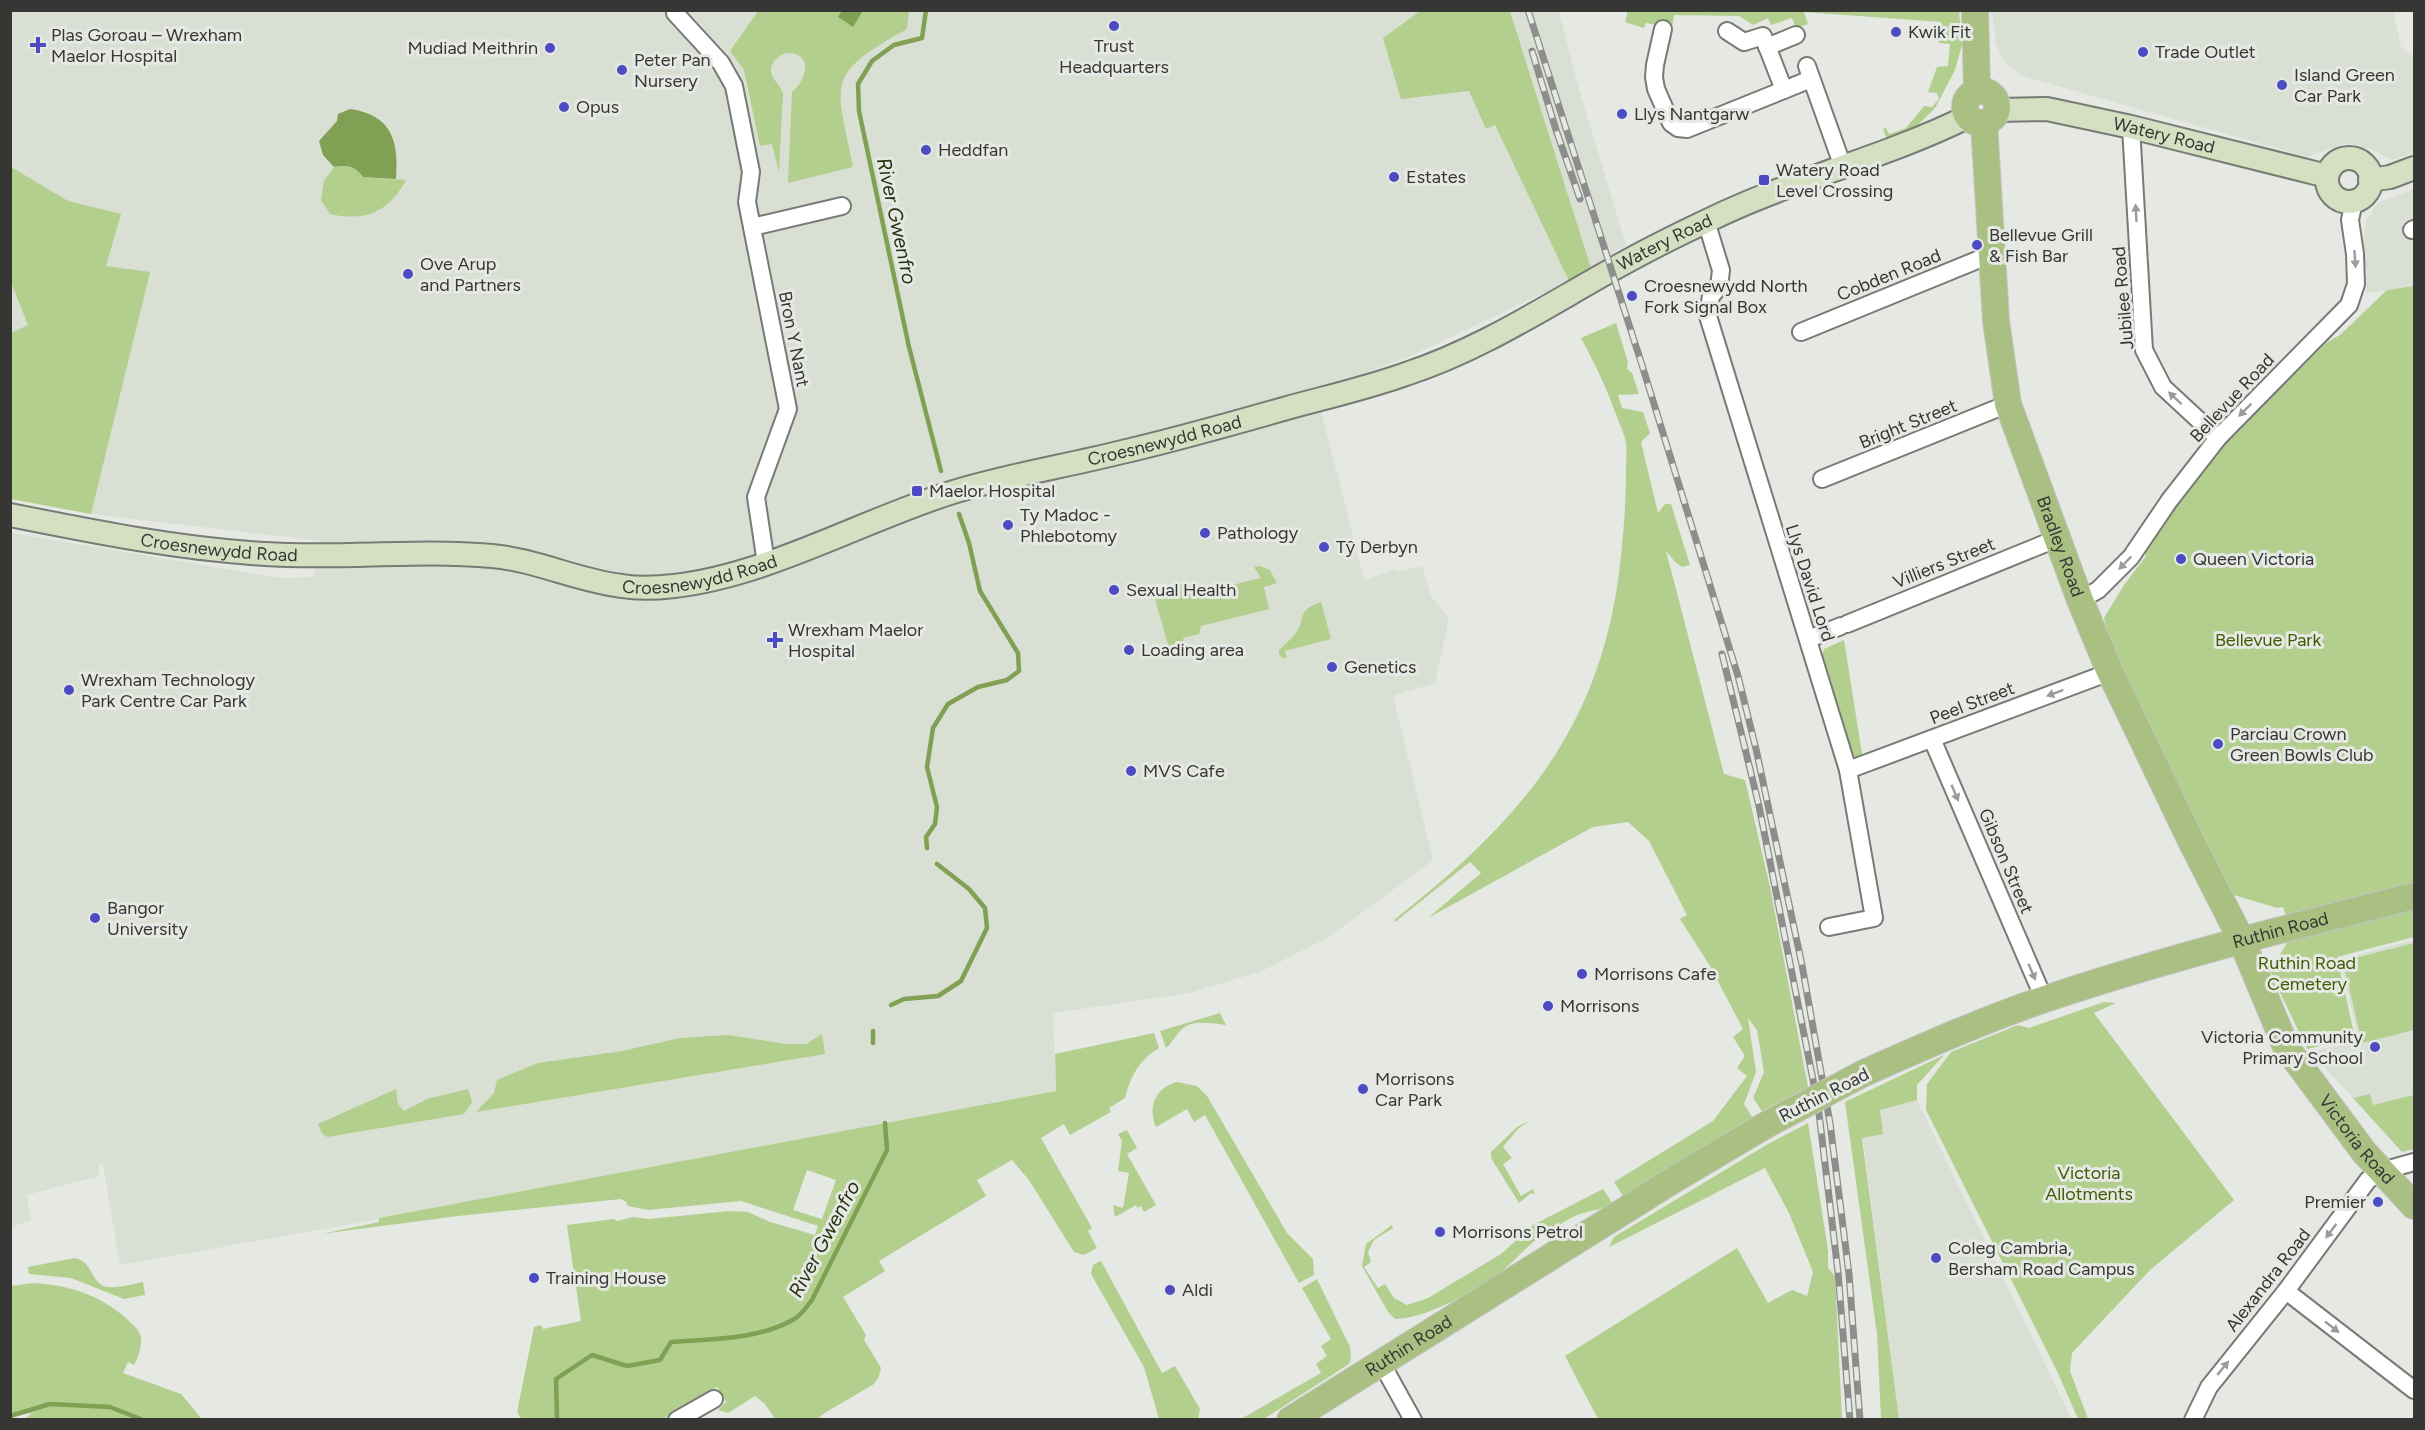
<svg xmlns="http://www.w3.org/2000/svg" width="2425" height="1430" font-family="Figtree,sans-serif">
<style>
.built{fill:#dadfd4}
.green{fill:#b2cf8e;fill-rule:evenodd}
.water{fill:#80a053}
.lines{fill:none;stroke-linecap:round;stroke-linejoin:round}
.stream{stroke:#80a053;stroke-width:4.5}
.street-casing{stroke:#787a76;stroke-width:20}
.secondary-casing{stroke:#787a76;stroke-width:26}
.primary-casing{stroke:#c3c3c2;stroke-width:28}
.street{stroke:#fff;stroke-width:16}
.secondary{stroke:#d4e0c1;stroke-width:22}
.primary{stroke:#a9c082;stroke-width:26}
.rail-casing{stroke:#8d8e8b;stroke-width:7}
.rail{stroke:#e6e8e4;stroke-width:4.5;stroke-dasharray:14;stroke-linecap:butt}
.primary-bridge-casing{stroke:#c3c3c2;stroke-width:28;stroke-linecap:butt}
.primary-bridge{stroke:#a9c082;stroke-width:26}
.oneway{fill:#9a9b9a}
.poi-dot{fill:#4c4bc1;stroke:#e6e8e4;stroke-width:2}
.labels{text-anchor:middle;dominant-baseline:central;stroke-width:6;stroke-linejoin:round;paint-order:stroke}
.poi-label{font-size:18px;fill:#363735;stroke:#e6e8e4;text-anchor:start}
.street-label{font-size:18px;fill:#363735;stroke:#e6e8e4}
.park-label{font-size:18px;fill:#405c02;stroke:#e6e8e4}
.water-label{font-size:20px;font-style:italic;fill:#253211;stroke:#e6e8e4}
</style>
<rect width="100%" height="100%" fill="#e6e8e4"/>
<g class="built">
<polygon points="10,11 1463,11 1487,129 1495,125 1569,281 1413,355 1355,376 1315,387 1364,580 1396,569 1397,572 1422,566 1431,596 1449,618 1435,683 1393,696 1433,860 1329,937 1262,971 1190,993 1053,1013 1056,1091 477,1202 120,1265 103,1164 99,1165 99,1176 27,1195 31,1221 11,1226 11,533 281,578 314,577 319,541 91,514 11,499"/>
<polygon points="1510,11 1559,11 1578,86 1626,245 1591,268"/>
<polygon points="1992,11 2393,11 2401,47 2414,58 2414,153 2392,160 2375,151 2347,143 2307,157 2022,76 2004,61 1996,44"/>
<polygon points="2414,189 2414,286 2366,293 2367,271 2362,252 2366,221 2378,203"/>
<polygon points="2414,940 2414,1149 2402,1152 2311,1052 2359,1041 2340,959"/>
<polygon points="1917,1100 2064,1403 2071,1419 1899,1419 1860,1115"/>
</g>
<g class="green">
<polygon points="1628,10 1959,11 1962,45 1955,70 1935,108 1911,132 1888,142 1883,129 1886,128 1889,134 1906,128 1924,106 1932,107 1939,99 1937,93 1928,92 1937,67 1948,66 1950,44 1939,43 1941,22 1804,12 1808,24 1796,28 1792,18 1771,25 1768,18 1753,25 1739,16 1674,15 1672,28 1646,23 1644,28 1625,22"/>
<path d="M 758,11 L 909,11 L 907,29 C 824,75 836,81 853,167 L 788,183 L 792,92 C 804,83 815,56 791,53 C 782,52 773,59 771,68 C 770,79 780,84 783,93 C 784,98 782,106 782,111 C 781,131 780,152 779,172 L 772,144 L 760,146 L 744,70 L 730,51 Z"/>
<polygon points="1420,11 1510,11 1591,268 1569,281 1495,125 1486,129 1469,91 1401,99 1383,38"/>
<path d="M 347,165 L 356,168 L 363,177 L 406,180 C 389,212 365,222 330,214 L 321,200 L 324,181 L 334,167 Z"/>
<polygon points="11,167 68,201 121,214 106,266 150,272 91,514 11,499 11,333 28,325 11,282"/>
<polygon points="2414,286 2414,884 2286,917 2283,907 2277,908 2234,895 2118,667 2104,618 2124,585 2146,556 2144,550 2176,504 2224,445 2326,343 2340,335 2387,290"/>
<path d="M 1616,323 L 1628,362 L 1627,369 L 1632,373 L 1639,394 L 1618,395 L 1622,408 L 1643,412 L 1650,433 L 1641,442 L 1658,513 L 1665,504 L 1671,504 L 1690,565 L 1682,567 L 1675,562 L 1666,551 L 1724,774 L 1745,780 L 1770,887 L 1808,1087 L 1762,1111 L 1753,1098 L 1764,1072 L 1757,1030 L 1748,1018 L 1756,1072 L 1744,1104 L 1752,1117 L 1623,1196 L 1614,1182 L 1713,1121 L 1747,1076 L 1737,1068 L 1745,1056 L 1733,1037 L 1743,1029 L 1710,966 L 1680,919 L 1687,915 L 1649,841 L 1628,822 L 1593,827 L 1428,918 L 1481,873 L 1470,862 L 1395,922 L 1394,920 C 1523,819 1604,725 1621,556 C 1624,527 1626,499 1626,470 C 1626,461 1627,451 1626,442 C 1624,434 1620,425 1617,417 C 1607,389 1595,364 1581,338 Z"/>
<polygon points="1260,566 1270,570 1277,583 1264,587 1269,609 1201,626 1199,634 1183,638 1187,650 1180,652 1169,648 1153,592 1185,584 1195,594 1261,578 1254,567"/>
<path d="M 1321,602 L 1331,639 L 1285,651 L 1287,658 L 1283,658 L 1279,655 L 1279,650 C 1285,644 1293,638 1297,631 C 1307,614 1297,611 1321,602 Z"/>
<polygon points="1844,640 1863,760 1857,759 1852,753 1822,658 1824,649"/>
<polygon points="2414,905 2414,937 2337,957 2355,1038 2307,1049 2270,971 2290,938"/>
<polygon points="2414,943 2414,1030 2362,1043 2343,961"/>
<polygon points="2104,1002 2116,1003 2094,1013 2234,1200 2150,1270 2072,1353 2070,1371 2088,1419 2078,1419 2057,1371 1926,1110 1927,1084 1951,1052 2018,1025 2029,1028"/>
<path d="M 1220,1013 L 1226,1025 C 1212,1024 1194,1019 1182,1029 C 1176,1035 1172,1043 1166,1048 L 1160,1031 Z"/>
<path d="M 1154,1033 L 1159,1048 C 1138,1061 1131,1076 1125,1098 L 1109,1108 L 1111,1112 L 1070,1135 L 1064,1124 L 1041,1138 L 1092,1228 L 1088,1231 L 1097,1248 L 1084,1255 L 1074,1252 L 1029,1180 L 1012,1160 L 977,1180 L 986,1196 L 879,1261 L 885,1271 L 843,1297 L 866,1335 L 864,1340 L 881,1368 L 879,1376 L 874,1384 L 823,1414 L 818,1419 L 775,1419 L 765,1404 L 755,1396 L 728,1413 L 718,1410 L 726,1402 L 717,1387 L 663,1419 L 522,1420 L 517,1412 L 534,1327 L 541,1325 L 543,1329 L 581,1321 L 567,1225 L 614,1219 L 617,1221 L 633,1217 L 649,1219 L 729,1211 L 748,1212 L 770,1222 L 815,1235 L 818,1226 L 741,1201 L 648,1210 L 628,1206 L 626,1202 L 621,1199 L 458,1216 L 321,1234 L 379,1222 L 379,1218 L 1056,1091 L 1055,1054 ZM 807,1170 L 836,1180 L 822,1219 L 793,1210 Z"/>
<polygon points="822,1034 825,1054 476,1112 494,1093 497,1080 538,1063 622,1051 680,1038 728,1035 786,1044 806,1044"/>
<polygon points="1944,1055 1917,1085 1917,1100 1880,1110 1883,1134 1862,1138 1899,1419 1881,1419 1877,1334 1845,1102"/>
<path d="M 1177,1082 L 1197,1086 L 1207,1096 L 1287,1233 L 1313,1259 L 1314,1275 L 1299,1283 L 1205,1115 L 1194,1122 L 1187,1109 L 1156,1127 C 1147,1107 1156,1087 1177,1082 Z"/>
<polygon points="396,1089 398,1104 404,1111 427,1099 468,1089 472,1102 464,1114 327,1137 322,1133 318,1124"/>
<polygon points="2370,1094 2373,1105 2414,1095 2414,1149 2402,1152 2353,1098"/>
<polygon points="1531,1120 1518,1129 1503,1147 1512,1158 1503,1164 1521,1196 1533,1189 1535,1194 1531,1193 1519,1203 1491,1158 1491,1152 1517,1127"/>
<polygon points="1808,1123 1828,1250 1828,1268 1835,1276 1842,1419 1598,1419 1565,1356 1737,1248 1768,1303 1792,1290 1807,1296 1813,1272 1789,1213 1765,1168 1609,1247 1614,1237 1768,1144"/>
<polygon points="1127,1130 1137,1148 1127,1154 1156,1205 1144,1212 1141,1206 1137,1208 1136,1205 1115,1217 1113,1205 1123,1208 1129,1173 1118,1171 1122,1141 1118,1134"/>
<path d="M 1603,1189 L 1613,1204 C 1600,1211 1586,1210 1573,1217 C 1564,1221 1555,1228 1546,1233 C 1529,1243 1518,1258 1503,1270 C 1477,1290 1429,1318 1395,1319 L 1388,1312 L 1362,1266 L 1366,1244 L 1392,1225 L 1393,1228 L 1374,1240 L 1368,1252 L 1371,1262 L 1364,1267 L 1378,1288 L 1385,1284 L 1394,1298 L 1407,1305 L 1428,1298 L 1501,1254 L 1533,1225 Z"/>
<path d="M 75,1258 C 94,1261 90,1286 109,1287 C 120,1288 133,1284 143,1282 L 145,1295 L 124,1299 L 71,1278 L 29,1274 L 28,1267 Z"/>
<polygon points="1101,1261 1162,1373 1175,1366 1200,1409 1198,1419 1159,1419 1144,1367 1091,1274 1093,1265"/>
<polygon points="1317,1279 1350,1347 1351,1359 1349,1364 1264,1419 1241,1419 1321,1373 1316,1364 1327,1356 1321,1346 1331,1339 1302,1288"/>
<path d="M 33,1283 C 69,1285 101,1295 128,1320 C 133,1325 140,1330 141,1338 C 142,1348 138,1357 134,1365 L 128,1362 L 123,1373 L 181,1394 L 202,1419 L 24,1420 L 32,1413 L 11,1415 L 11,1286 Z"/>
</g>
<g class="water">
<polygon points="842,11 860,11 862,12 853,27 838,17"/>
<path d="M 350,109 C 392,115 399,141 396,179 L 363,177 C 354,165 348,165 334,167 L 323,155 L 319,141 L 337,121 L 338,114 Z"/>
</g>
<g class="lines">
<g class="stream">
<polyline points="926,10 922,38 894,45 872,61 858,84 859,111 909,347 941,471"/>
<polyline points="927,848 926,837 935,824 937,807 927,767 933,728 948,704 978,687 1007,680 1019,671 1018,653 980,591 969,543 959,514"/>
<polyline points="891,1005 904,999 938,996 961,981 987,928 985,908 969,889 937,864"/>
<polyline points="873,1031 873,1043"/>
<polyline points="10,1416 50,1404 110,1407 143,1420"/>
<path d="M 557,1420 L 556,1379 L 592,1355 L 627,1366 L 660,1360 L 671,1342 C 712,1339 760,1340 796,1318 C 802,1314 807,1306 812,1300 L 887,1150 L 885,1123"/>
</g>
<defs>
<g id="street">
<polyline points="675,13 721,63 734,86 751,172 747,202 788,409 756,497 766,563"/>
<polyline points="1663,29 1655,65 1654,77 1656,89 1671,123 1678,128 1687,129 1811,79"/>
<polyline points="1727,31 1744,42 1763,36 1784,90"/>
<polyline points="1767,47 1796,35"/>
<polyline points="1807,66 1843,167"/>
<polyline points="2131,127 2144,350 2163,387 2218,438"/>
<polyline points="1706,221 1721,270 1719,287 1711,296 1708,316 1848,770 1874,918 1829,927"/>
<polyline points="752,227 842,206"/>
<polyline points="2412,230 2414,229"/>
<polyline points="1801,332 1992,254"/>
<polyline points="1822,479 2008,404"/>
<polyline points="2080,600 2098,590 2131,557 2169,501 2218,438 2349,305 2356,284 2355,254 2350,220 2354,201"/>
<polyline points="1847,624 2056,539"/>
<polyline points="1809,639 1841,626"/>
<polyline points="1932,739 2044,999"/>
<polyline points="1848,770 2110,672"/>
<polyline points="2286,1291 2414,1390"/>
<polyline points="1382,1364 1413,1420"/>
<polyline points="677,1420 714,1399"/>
<polyline points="2193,1420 2209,1387 2286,1291 2368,1180 2382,1171 2414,1162"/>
</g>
<g id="secondary">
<path id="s1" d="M 1997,110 L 2047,109 L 2131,127 L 2327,176"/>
<circle cx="2349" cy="180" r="22"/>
<polyline points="2370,180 2390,177 2414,168"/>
<path id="s2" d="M 10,515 C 95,532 180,549 265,554 C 341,559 417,549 492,556 C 537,560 578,581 622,586 C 639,589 657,588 674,586 C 765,576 860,522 947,494 C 1003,476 1061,467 1118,453 C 1175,440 1231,424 1287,408 C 1327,397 1367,388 1406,374 C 1479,350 1542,309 1608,272 C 1641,253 1675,236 1709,220 C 1793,179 1884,158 1967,117"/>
</g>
<g id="primary">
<polyline points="1975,10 1977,91"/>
<circle cx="1981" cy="107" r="16"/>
<path id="s3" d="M 1984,123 L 1996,321 L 2008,404 L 2080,600 L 2110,672 L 2191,841 L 2241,939 L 2286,1047 L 2364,1152 L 2414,1206"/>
<path id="s4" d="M 1864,1073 C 1923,1047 1983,1020 2045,999 C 2167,958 2291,927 2414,896"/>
<path id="s5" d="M 1290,1420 L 1675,1179 L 1766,1125"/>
</g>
</defs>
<use href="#street" class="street-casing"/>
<use href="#secondary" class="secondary-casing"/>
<use href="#primary" class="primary-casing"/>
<use href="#street" class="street"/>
<use href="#secondary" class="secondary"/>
<use href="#primary" class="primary"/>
<defs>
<g id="rail">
<polyline points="1528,10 1642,365 1738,676 1756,749 1802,965 1830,1123 1849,1274 1860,1420"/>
<polyline points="1532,51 1556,130 1580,199"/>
<polyline points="1722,654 1759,806 1818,1105 1838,1272 1850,1420"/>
</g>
</defs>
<use href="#rail" class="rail-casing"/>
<use href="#rail" class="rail"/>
<defs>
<polyline id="primary-bridge" points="1766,1125 1864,1073"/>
</defs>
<use href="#primary-bridge" class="primary-bridge-casing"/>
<use href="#primary-bridge" class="primary-bridge"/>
</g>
<defs><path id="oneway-solid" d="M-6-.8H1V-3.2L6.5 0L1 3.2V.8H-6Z" transform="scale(1.5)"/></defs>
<g class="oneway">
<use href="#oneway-solid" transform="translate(2136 213) rotate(-93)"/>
<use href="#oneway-solid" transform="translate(2355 259) rotate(86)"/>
<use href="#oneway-solid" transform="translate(2175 398) rotate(-137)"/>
<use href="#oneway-solid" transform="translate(2245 410) rotate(135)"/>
<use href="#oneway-solid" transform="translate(2125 563) rotate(134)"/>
<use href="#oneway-solid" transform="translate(2055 693) rotate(159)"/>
<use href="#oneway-solid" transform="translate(1955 793) rotate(67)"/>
<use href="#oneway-solid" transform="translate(2032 972) rotate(67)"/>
<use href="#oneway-solid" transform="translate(2331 1231) rotate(127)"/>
<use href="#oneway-solid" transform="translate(2332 1327) rotate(38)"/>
<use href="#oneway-solid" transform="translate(2223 1368) rotate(-51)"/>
</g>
<g class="poi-dot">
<circle cx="1114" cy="26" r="6"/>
<circle cx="1896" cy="32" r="6"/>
<path d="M35 36h6v6h6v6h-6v6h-6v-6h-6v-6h6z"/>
<circle cx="550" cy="48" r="6"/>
<circle cx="2143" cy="52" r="6"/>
<circle cx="622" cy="70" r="6"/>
<circle cx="2282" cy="85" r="6"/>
<circle cx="564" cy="107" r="6"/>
<circle cx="1622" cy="114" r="6"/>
<circle cx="926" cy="150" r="6"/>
<circle cx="1394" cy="177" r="6"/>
<rect x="1758" y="174" width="12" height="12" rx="3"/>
<circle cx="1977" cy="245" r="6"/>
<circle cx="408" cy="274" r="6"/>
<circle cx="1632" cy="296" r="6"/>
<rect x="911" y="485" width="12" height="12" rx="3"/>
<circle cx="1008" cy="525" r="6"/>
<circle cx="1205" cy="533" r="6"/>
<circle cx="1324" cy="547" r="6"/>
<circle cx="2181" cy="559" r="6"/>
<circle cx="1114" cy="590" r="6"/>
<path d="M772 631h6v6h6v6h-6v6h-6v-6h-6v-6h6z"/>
<circle cx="1129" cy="650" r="6"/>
<circle cx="1332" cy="667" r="6"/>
<circle cx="69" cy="690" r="6"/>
<circle cx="2218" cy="744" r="6"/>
<circle cx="1131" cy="771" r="6"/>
<circle cx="95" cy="918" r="6"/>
<circle cx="1582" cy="974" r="6"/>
<circle cx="1548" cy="1006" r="6"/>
<circle cx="2375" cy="1047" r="6"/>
<circle cx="1363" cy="1089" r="6"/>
<circle cx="2378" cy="1202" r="6"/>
<circle cx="1440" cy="1232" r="6"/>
<circle cx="1936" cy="1258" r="6"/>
<circle cx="534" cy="1278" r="6"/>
<circle cx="1170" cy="1290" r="6"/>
</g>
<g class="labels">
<g class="poi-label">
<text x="1908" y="32">Kwik Fit</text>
<text x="51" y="35">Plas Goroau – Wrexham<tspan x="51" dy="21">Maelor Hospital</tspan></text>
<text x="1114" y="46" text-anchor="middle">Trust<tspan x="1114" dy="21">Headquarters</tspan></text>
<text x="538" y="48" text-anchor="end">Mudiad Meithrin</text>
<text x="2155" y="52">Trade Outlet</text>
<text x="634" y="60">Peter Pan<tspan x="634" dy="21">Nursery</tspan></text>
<text x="2294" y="75">Island Green<tspan x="2294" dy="21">Car Park</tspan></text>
<text x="576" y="107">Opus</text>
<text x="1634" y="114">Llys Nantgarw</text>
<text x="938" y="150">Heddfan</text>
<text x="1776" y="170">Watery Road<tspan x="1776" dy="21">Level Crossing</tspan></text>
<text x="1406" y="177">Estates</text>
<text x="1989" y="235">Bellevue Grill<tspan x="1989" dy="21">&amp; Fish Bar</tspan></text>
<text x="420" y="264">Ove Arup<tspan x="420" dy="21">and Partners</tspan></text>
<text x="1644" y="286">Croesnewydd North<tspan x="1644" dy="21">Fork Signal Box</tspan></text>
<text x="929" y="491">Maelor Hospital</text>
<text x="1020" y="515">Ty Madoc -<tspan x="1020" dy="21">Phlebotomy</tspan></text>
<text x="1217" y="533">Pathology</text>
<text x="1336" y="547">Tŷ Derbyn</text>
<text x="2193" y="559">Queen Victoria</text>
<text x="1126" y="590">Sexual Health</text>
<text x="788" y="630">Wrexham Maelor<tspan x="788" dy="21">Hospital</tspan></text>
<text x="1141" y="650">Loading area</text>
<text x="1344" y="667">Genetics</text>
<text x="81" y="680">Wrexham Technology<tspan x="81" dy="21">Park Centre Car Park</tspan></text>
<text x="2230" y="734">Parciau Crown<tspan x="2230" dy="21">Green Bowls Club</tspan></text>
<text x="1143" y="771">MVS Cafe</text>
<text x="107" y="908">Bangor<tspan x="107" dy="21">University</tspan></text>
<text x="1594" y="974">Morrisons Cafe</text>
<text x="1560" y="1006">Morrisons</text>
<text x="2363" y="1037" text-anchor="end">Victoria Community<tspan x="2363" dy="21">Primary School</tspan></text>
<text x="1375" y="1079">Morrisons<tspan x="1375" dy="21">Car Park</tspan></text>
<text x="2366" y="1202" text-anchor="end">Premier</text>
<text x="1452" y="1232">Morrisons Petrol</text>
<text x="1948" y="1248">Coleg Cambria,<tspan x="1948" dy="21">Bersham Road Campus</tspan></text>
<text x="546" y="1278">Training House</text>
<text x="1182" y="1290">Aldi</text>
</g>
<g class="street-label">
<text stroke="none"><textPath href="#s1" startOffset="170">Watery Road</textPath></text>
<text stroke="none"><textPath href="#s2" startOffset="1725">Watery Road</textPath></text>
<text transform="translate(1889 275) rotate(-22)">Cobden Road</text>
<text transform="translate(2123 298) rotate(-95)">Jubilee Road</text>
<text transform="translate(794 339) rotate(79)">Bron Y Nant</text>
<text transform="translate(2232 398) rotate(-47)">Bellevue Road</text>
<text transform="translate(1908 424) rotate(-22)">Bright Street</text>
<text stroke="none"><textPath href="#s2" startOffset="1184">Croesnewydd Road</textPath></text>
<text stroke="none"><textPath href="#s3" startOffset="434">Bradley Road</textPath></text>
<text stroke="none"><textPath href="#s2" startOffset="212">Croesnewydd Road</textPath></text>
<text transform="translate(1944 563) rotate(-22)">Villiers Street</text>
<text stroke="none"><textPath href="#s2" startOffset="698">Croesnewydd Road</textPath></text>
<text transform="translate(1810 583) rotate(72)">Llys David Lord</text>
<text transform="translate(1972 703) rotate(-21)">Peel Street</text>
<text transform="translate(2006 861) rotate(67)">Gibson Street</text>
<text stroke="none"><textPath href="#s4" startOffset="441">Ruthin Road</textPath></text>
<text transform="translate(1824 1095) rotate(-27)">Ruthin Road</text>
<text stroke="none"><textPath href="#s3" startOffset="1100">Victoria Road</textPath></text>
<text transform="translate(2268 1280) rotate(-52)">Alexandra Road</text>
<text stroke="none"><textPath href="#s5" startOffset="140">Ruthin Road</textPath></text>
</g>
<g class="park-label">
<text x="2268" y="640">Bellevue Park</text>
<text x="2307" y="963">Ruthin Road<tspan x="2307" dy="21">Cemetery</tspan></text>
<text x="2089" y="1173">Victoria<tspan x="2089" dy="21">Allotments</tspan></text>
</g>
<g class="water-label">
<text transform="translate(897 221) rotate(78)">River Gwenfro</text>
<text transform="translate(824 1239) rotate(-62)">River Gwenfro</text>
</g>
</g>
<rect width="2425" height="1430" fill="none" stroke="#363735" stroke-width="24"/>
</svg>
